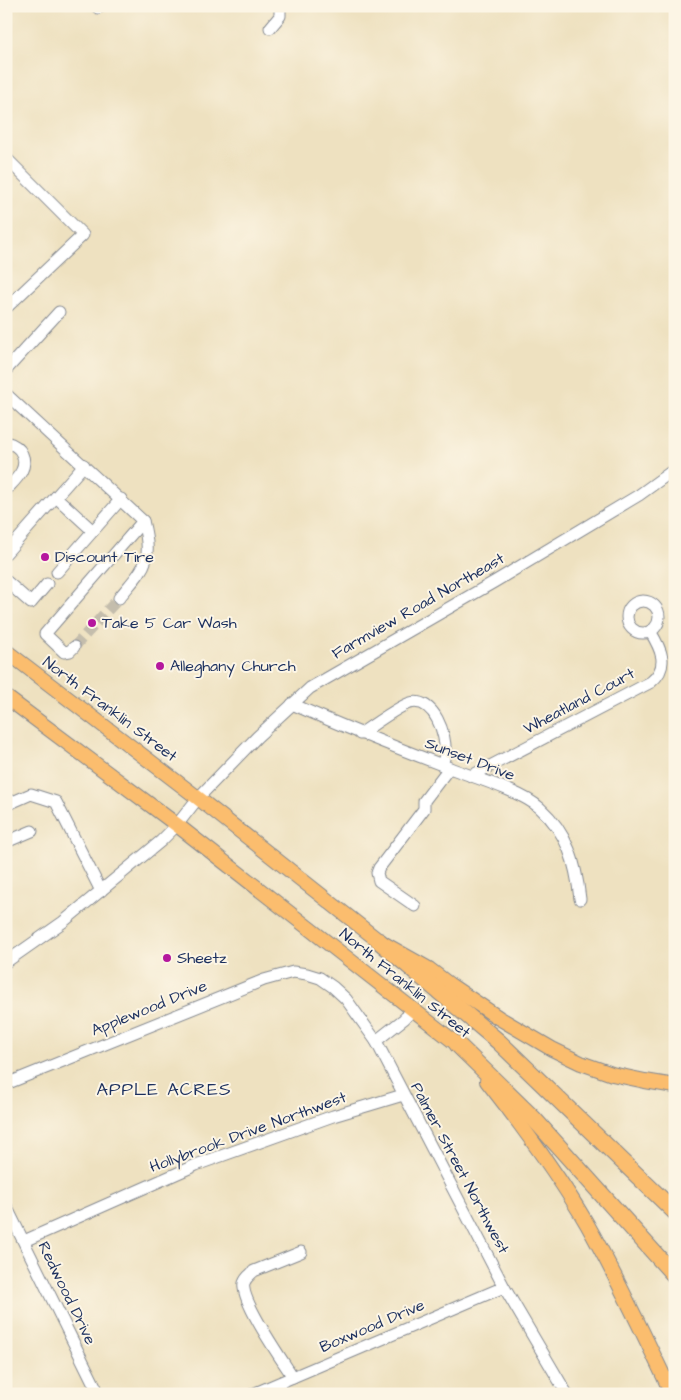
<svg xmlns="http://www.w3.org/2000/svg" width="681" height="1400" font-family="'Architects Daughter',sans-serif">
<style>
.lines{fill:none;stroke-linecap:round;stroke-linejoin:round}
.minor-tunnel{stroke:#c4bdac;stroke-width:11;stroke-dasharray:11 5.5;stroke-linecap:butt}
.minor-casing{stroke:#84888f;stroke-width:13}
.major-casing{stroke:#84888f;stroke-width:16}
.highway-casing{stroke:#84888f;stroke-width:18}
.minor{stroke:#fff;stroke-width:11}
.major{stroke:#fbbd6e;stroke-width:14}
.highway{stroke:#fbbd6e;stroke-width:16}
.poi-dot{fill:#b5179e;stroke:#fcf5e5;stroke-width:2}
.labels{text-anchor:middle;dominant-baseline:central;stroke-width:4;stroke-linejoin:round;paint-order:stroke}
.poi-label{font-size:16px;fill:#1b2f5e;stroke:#fcf5e5;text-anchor:start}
.street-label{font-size:16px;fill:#1b2f5e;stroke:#fcf5e5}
.neighbourhood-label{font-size:18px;letter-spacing:1px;fill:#1b2f5e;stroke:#fcf5e5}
</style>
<rect width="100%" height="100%" fill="#fcf5e5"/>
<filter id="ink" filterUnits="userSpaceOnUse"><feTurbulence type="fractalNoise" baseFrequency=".02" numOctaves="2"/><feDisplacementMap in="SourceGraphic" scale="10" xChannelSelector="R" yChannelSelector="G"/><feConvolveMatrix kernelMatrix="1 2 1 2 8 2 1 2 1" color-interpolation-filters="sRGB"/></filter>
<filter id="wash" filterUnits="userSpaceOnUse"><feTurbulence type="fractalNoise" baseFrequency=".0096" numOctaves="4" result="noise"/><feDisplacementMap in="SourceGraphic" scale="20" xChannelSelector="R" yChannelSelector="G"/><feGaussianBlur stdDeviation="1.12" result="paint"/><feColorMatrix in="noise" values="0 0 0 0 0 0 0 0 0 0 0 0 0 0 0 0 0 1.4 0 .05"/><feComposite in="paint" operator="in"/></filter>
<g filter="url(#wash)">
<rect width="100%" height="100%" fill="#eee1c0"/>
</g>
<g filter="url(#ink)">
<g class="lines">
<polyline class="minor-tunnel" points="74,647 119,598"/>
<defs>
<g id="minor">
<polyline points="96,6 98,8"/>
<polyline points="270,28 280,16 280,6"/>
<polyline points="6,158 83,235 6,308"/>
<polyline points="6,370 59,312"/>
<path d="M 6,394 L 143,521 C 154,563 144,567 119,598"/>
<path d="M 6,442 C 14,444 19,447 22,454 C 29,469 15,480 6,490"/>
<polyline points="56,497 93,531"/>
<polyline points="6,553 84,465"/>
<polyline points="57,572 121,499"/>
<polyline points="6,581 31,603 47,584"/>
<circle cx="643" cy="617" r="16"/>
<polyline points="74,647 70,651 64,652 45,634 143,521"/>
<path d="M 292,704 C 344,727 397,748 450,768 C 475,778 521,791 540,808 C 568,833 576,864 580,899"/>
<path d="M 360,734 C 370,727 401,705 410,703 C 434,697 447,735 445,754 C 445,757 443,761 442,765"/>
<path d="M 471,776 L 651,682 C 670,666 661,649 650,631"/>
<polyline points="6,805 31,794 56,802 101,891"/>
<polyline points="6,842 32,831"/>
<polyline points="415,906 379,881 377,873 379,868 424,809 424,801 449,768"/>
<polyline points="6,962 63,922 161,841 177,825 198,798 257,737 310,688 494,582 639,495 675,469"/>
<polyline points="376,1041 404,1019 413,1009"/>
<polyline points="6,1084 264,980 293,972 307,974 320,978 333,987 346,999 376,1041 504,1287 567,1394"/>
<polyline points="6,1206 99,1394"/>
<polyline points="24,1241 196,1165 333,1116 403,1095"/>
<path d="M 293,1377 C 282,1360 240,1300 244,1283 C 246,1277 250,1275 254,1271 L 301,1252"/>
<polyline points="253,1394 504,1287"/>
</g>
<g id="major">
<polyline points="6,651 198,798 379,941 429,969 450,985 499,1018 552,1049 581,1063 612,1074 645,1081 675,1086"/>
<polyline points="6,697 177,825 457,1044 463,1051"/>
<path d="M 487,1081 C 523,1127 558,1174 587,1224 C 618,1279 645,1337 672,1394"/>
</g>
<g id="highway">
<polyline points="379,941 499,1042 675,1212"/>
<polyline points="457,1044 534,1119 675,1276"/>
</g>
</defs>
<use href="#minor" class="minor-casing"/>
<use href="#major" class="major-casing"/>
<use href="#highway" class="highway-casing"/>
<use href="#minor" class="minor"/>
<use href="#major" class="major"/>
<use href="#highway" class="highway"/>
</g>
</g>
<g class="poi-dot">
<circle cx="45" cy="557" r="5"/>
<circle cx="92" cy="623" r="5"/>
<circle cx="160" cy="666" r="5"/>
<circle cx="167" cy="958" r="5"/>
</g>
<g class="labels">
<g class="poi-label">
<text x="55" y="557">Discount Tire</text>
<text x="102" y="623">Take 5 Car Wash</text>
<text x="170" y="666">Alleghany Church</text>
<text x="177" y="958">Sheetz</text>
</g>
<g class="street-label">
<text transform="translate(418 606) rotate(-30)">Farmview Road Northeast</text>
<text transform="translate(579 701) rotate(-28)">Wheatland Court</text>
<text transform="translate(110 709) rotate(37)">North Franklin Street</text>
<text transform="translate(470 759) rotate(21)">Sunset Drive</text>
<text transform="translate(405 983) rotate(39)">North Franklin Street</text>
<text transform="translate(149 1008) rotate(-22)">Applewood Drive</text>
<text transform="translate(248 1132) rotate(-20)">Hollybrook Drive Northwest</text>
<text transform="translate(460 1168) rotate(62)">Palmer Street Northwest</text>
<text transform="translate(67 1293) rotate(64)">Redwood Drive</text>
<text transform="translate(372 1326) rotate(-23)">Boxwood Drive</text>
</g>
<g class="neighbourhood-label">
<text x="164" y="1089">APPLE ACRES</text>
</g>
</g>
<rect width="681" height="1400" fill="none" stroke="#fcf5e5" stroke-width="25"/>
</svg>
